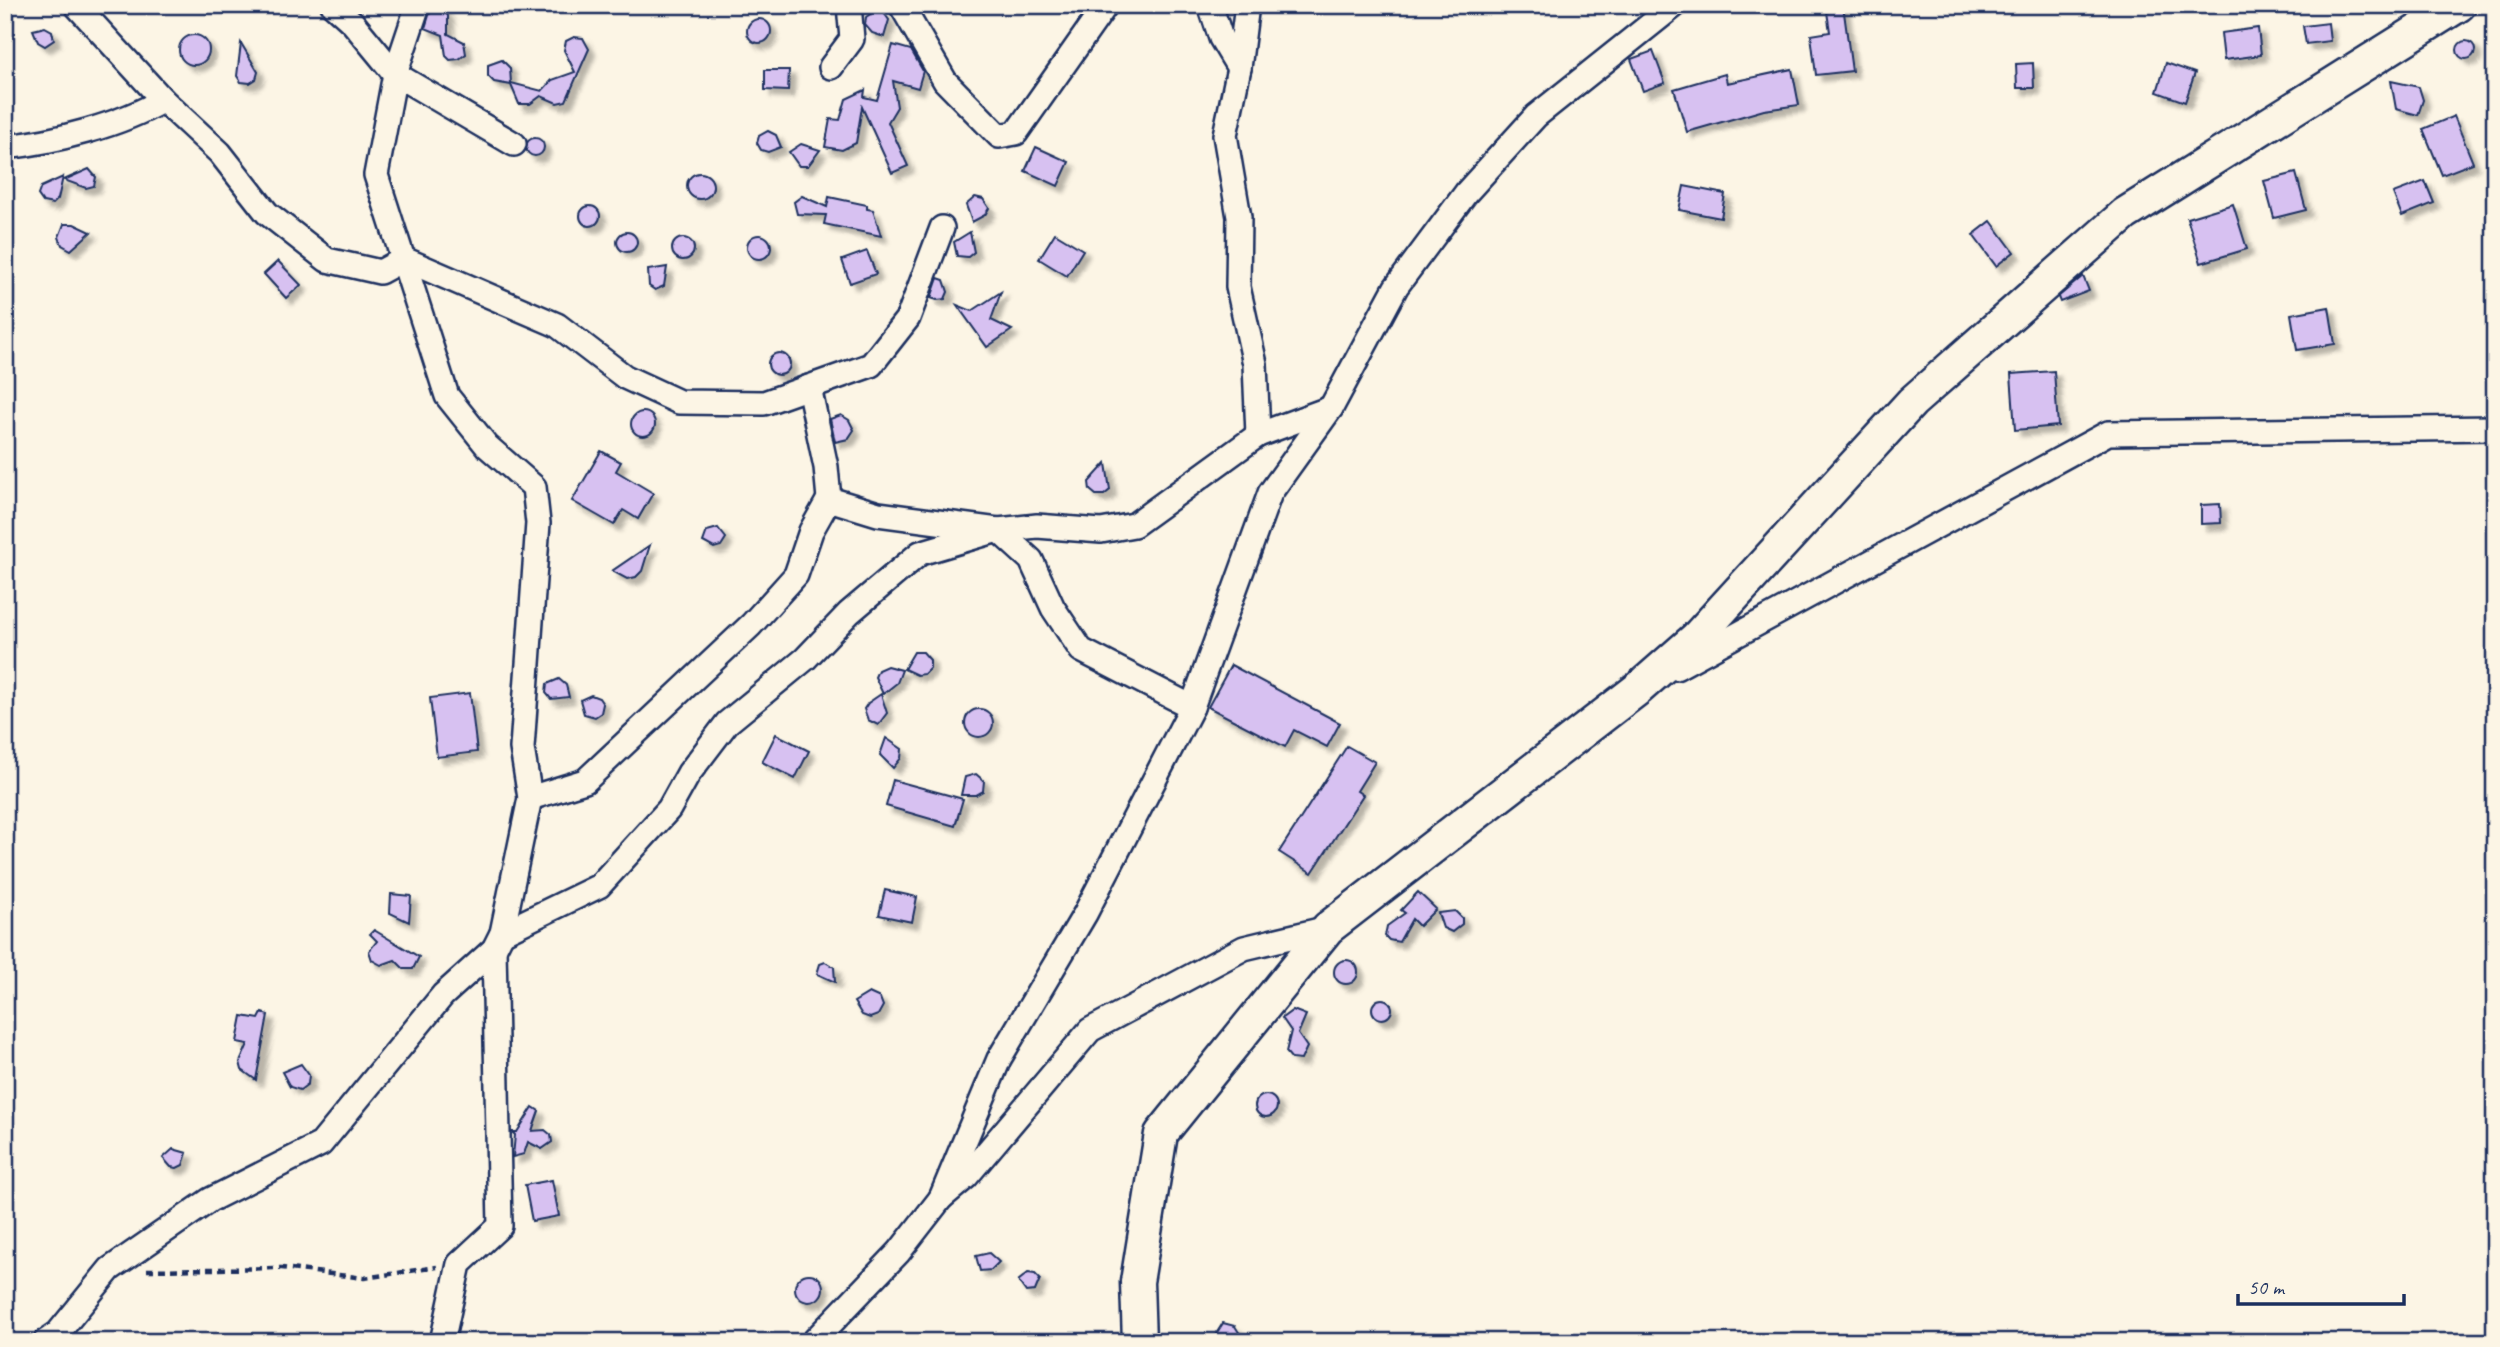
<svg xmlns="http://www.w3.org/2000/svg" width="2500" height="1347" font-family="Caveat,sans-serif">
<style>
.building{fill:#d7c1f1;stroke:#1b2f5e;stroke-width:2;filter:url(#shadow)}
.lines{fill:none;stroke-linecap:round;stroke-linejoin:round}
.street-casing{stroke:#1b2f5e;stroke-width:28}
.secondary-casing{stroke:#1b2f5e;stroke-width:37}
.path{stroke:#1b2f5e;stroke-width:4.5;stroke-dasharray:7 5;stroke-linecap:butt}
.street{stroke:#fcf5e5;stroke-width:23}
.secondary{stroke:#fcf5e5;stroke-width:32}
</style>
<defs>
<filter id="shadow"><feDropShadow dx="6" dy="6" stdDeviation="2" flood-color="#0004"/></filter>
</defs>
<rect width="100%" height="100%" fill="#fcf5e5"/>
<filter id="ink" filterUnits="userSpaceOnUse"><feTurbulence type="fractalNoise" baseFrequency=".0143" numOctaves="2"/><feDisplacementMap in="SourceGraphic" scale="14" xChannelSelector="R" yChannelSelector="G"/><feConvolveMatrix kernelMatrix="1 2 1 2 8 2 1 2 1" color-interpolation-filters="sRGB"/></filter>
<g filter="url(#ink)">
<g class="building">
<polygon points="1826,5 1843,5 1852,71 1816,75 1811,35 1830,32"/>
<polygon points="432,6 443,8 448,16 448,34 464,42 466,54 459,59 450,60 446,56 443,35 425,28"/>
<polygon points="876,10 884,13 889,20 884,37 872,33 865,25 866,17"/>
<circle cx="759" cy="31" r="12"/>
<polygon points="2328,23 2330,41 2306,44 2303,26"/>
<polygon points="45,27 52,31 54,40 45,46 38,42 33,30"/>
<polygon points="2258,28 2261,55 2224,60 2221,33"/>
<circle cx="194" cy="50" r="15"/>
<polygon points="574,37 583,38 589,49 566,101 557,103 541,96 530,104 519,104 511,85 494,82 488,76 488,65 502,60 510,68 511,83 542,91 552,80 575,72 564,50 566,41"/>
<circle cx="2466" cy="50" r="9"/>
<polygon points="241,43 258,72 256,79 250,83 241,82 237,76"/>
<polygon points="893,45 911,50 923,71 918,88 893,81 897,107 888,122 908,166 892,173 862,107 856,143 842,150 825,147 830,119 840,120 846,99 865,90 864,97 877,100"/>
<polygon points="1653,51 1665,83 1643,91 1631,59"/>
<polygon points="2033,63 2034,88 2017,88 2016,64"/>
<polygon points="2166,63 2195,73 2185,102 2157,92"/>
<polygon points="1792,69 1799,105 1764,110 1687,132 1674,89 1725,74 1727,83"/>
<polygon points="765,70 789,70 788,91 765,90"/>
<polygon points="2391,81 2419,87 2423,100 2418,115 2396,109"/>
<polygon points="2454,116 2473,163 2442,175 2423,129"/>
<polygon points="768,131 776,135 781,147 768,152 761,150 757,143 759,136"/>
<circle cx="535" cy="147" r="9"/>
<polygon points="801,144 820,150 808,166 799,166 789,152"/>
<polygon points="1036,147 1069,162 1058,186 1025,171"/>
<polygon points="89,169 96,177 94,186 86,188 64,180"/>
<polygon points="2296,173 2306,210 2274,218 2264,181"/>
<circle cx="700" cy="186" r="13"/>
<polygon points="63,177 58,199 53,204 43,202 38,195 41,187"/>
<polygon points="2425,181 2434,203 2402,216 2393,193"/>
<polygon points="1684,186 1725,194 1721,218 1679,210"/>
<polygon points="802,196 827,207 829,197 867,205 867,209 873,210 881,236 824,224 826,215 797,214 794,202"/>
<polygon points="975,197 983,199 989,208 985,215 972,222 966,205"/>
<polygon points="2233,204 2247,249 2201,263 2187,218"/>
<circle cx="590" cy="216" r="10"/>
<polygon points="1991,221 2014,252 1996,266 1973,235"/>
<polygon points="64,224 74,224 91,232 71,250 62,245 59,237"/>
<circle cx="627" cy="242" r="10"/>
<polygon points="970,232 974,252 968,257 957,256 954,242"/>
<polygon points="1055,233 1083,250 1067,276 1039,259"/>
<circle cx="759" cy="247" r="12"/>
<circle cx="683" cy="249" r="11"/>
<polygon points="867,251 876,274 850,283 842,260"/>
<polygon points="278,261 301,285 286,298 264,274"/>
<polygon points="667,267 664,286 655,290 649,286 648,270"/>
<polygon points="2083,276 2089,291 2060,302 2058,297"/>
<polygon points="938,278 944,280 948,292 945,299 937,300 931,298"/>
<polygon points="1001,292 991,320 1012,330 987,347 957,305 972,311"/>
<polygon points="2329,307 2335,344 2297,350 2291,314"/>
<circle cx="779" cy="364" r="11"/>
<polygon points="2054,371 2058,426 2015,430 2011,374"/>
<circle cx="643" cy="424" r="12"/>
<polygon points="841,415 849,420 854,430 848,439 835,442 830,419"/>
<polygon points="601,451 621,462 616,471 653,493 638,519 623,510 614,525 572,501"/>
<polygon points="1106,463 1110,490 1104,495 1096,495 1090,490 1089,482"/>
<polygon points="2220,504 2221,523 2201,524 2201,505"/>
<polygon points="718,528 726,538 721,546 714,548 703,542 707,531"/>
<polygon points="650,545 642,571 636,577 627,579 612,571"/>
<polygon points="914,652 923,652 930,660 930,668 924,674 917,675 904,669"/>
<polygon points="1231,665 1340,723 1327,747 1294,730 1285,747 1208,707"/>
<polygon points="887,666 902,670 897,683 883,694 875,677 878,670"/>
<polygon points="559,679 566,685 569,697 551,699 546,693 547,684"/>
<polygon points="470,693 477,752 437,757 430,698"/>
<polygon points="881,694 887,713 878,725 868,720 864,709 868,703"/>
<polygon points="591,695 599,698 603,704 601,713 595,717 584,714 580,700"/>
<circle cx="979" cy="723" r="14"/>
<polygon points="776,734 809,751 795,779 762,762"/>
<polygon points="886,738 902,749 901,758 893,768 880,755"/>
<polygon points="1347,746 1375,762 1357,791 1363,795 1312,873 1279,852"/>
<polygon points="976,774 984,781 983,791 976,795 961,795 965,777"/>
<polygon points="893,780 963,799 955,826 886,806"/>
<polygon points="885,890 917,897 912,922 879,915"/>
<polygon points="1418,892 1436,909 1419,926 1412,919 1399,942 1389,940 1385,936 1387,926 1405,913 1401,910"/>
<polygon points="391,894 411,896 409,922 390,913"/>
<polygon points="1455,911 1462,918 1462,924 1452,932 1443,928 1438,913"/>
<polygon points="374,930 419,957 413,969 404,969 395,960 381,965 372,960 369,951 377,941 370,934"/>
<circle cx="1346" cy="972" r="12"/>
<polygon points="825,962 834,967 835,982 817,974 820,964"/>
<polygon points="869,993 880,998 883,1006 878,1015 870,1018 862,1015 854,1002"/>
<circle cx="1382" cy="1009" r="10"/>
<polygon points="1293,1010 1306,1015 1298,1034 1307,1047 1301,1060 1292,1059 1286,1052 1291,1031 1282,1018"/>
<polygon points="262,1013 268,1015 256,1080 242,1070 240,1062 248,1044 237,1042 242,1016 259,1019"/>
<polygon points="301,1064 309,1075 308,1084 300,1090 290,1087 282,1072"/>
<circle cx="1266" cy="1106" r="11"/>
<polygon points="533,1107 539,1111 532,1131 545,1130 551,1135 552,1142 542,1149 528,1142 524,1154 513,1157 515,1135 512,1132 517,1132"/>
<polygon points="173,1149 187,1153 183,1165 177,1168 171,1167 163,1158"/>
<polygon points="552,1180 559,1216 532,1221 525,1185"/>
<polygon points="989,1253 999,1262 991,1270 980,1271 976,1256"/>
<polygon points="1028,1273 1035,1274 1040,1279 1035,1291 1026,1292 1018,1281"/>
<circle cx="809" cy="1288" r="14"/>
<polygon points="1223,1323 1235,1326 1245,1342 1211,1342"/>
</g>
<g class="lines">
<defs>
<g id="street">
<polyline points="76,5 163,100 220,153 267,213 327,260 380,272 404,259 557,325 625,377 679,402 764,403 809,387"/>
<polyline points="333,5 353,23 395,74 514,144"/>
<polyline points="901,5 945,81 999,136 1016,133 1106,5"/>
<polyline points="1210,5 1221,38 1239,68 1225,135 1239,217 1238,287 1255,364 1258,435"/>
<polyline points="831,67 852,39 849,5"/>
<polyline points="1239,68 1247,5"/>
<path d="M 5,147 C 54,142 121,125 163,100"/>
<polyline points="942,228 908,318 871,365 809,387 826,467 829,499 878,514 998,530 1031,560 1053,608 1081,650 1192,707"/>
<polyline points="1676,668 2108,433 2495,428"/>
<polyline points="530,798 585,781 751,625 796,575 811,531 829,499"/>
<polyline points="502,933 599,886 669,809 689,773 727,723 805,659 849,613 920,553 998,530 1037,526 1101,531 1134,525 1258,435 1331,408"/>
<polyline points="941,1198 999,1059 1085,914 1192,707 1270,493 1331,408 1396,287 1466,193 1536,116 1675,5"/>
<polyline points="45,1342 58,1333 110,1269 210,1200 321,1144 443,995 494,949 502,933 530,798 522,748 538,523 534,487 487,446 447,396 376,175 395,74 418,5"/>
<polyline points="442,1342 459,1264 500,1226 494,949"/>
<polyline points="813,1342 899,1252 941,1198 966,1177 1090,1030 1244,948 1328,928"/>
</g>
<polyline id="secondary" points="1139,1342 1137,1282 1161,1134 1328,928 1639,688 1696,638 1912,402 2125,214 2459,5"/>
</defs>
<use href="#street" class="street-casing"/>
<use href="#secondary" class="secondary-casing"/>
<polyline class="path" points="147,1270 282,1268 364,1278 437,1267"/>
<use href="#street" class="street"/>
<use href="#secondary" class="secondary"/>
</g>
</g>
<rect width="2500" height="1347" fill="none" stroke="#fcf5e5" stroke-width="28"/>
<rect x="14" y="14" width="2472" height="1319" fill="none" stroke="#1b2f5e" stroke-width="2.5" filter="url(#ink)"/>
<path d="M2238 1294v10h166v-10" fill="none" stroke="#1b2f5e" stroke-width="3.5"/>
<text x="2248" y="1294" font-size="21" fill="#1b2f5e" stroke="#fcf5e5" stroke-width="5" paint-order="stroke">50 m</text>
</svg>
